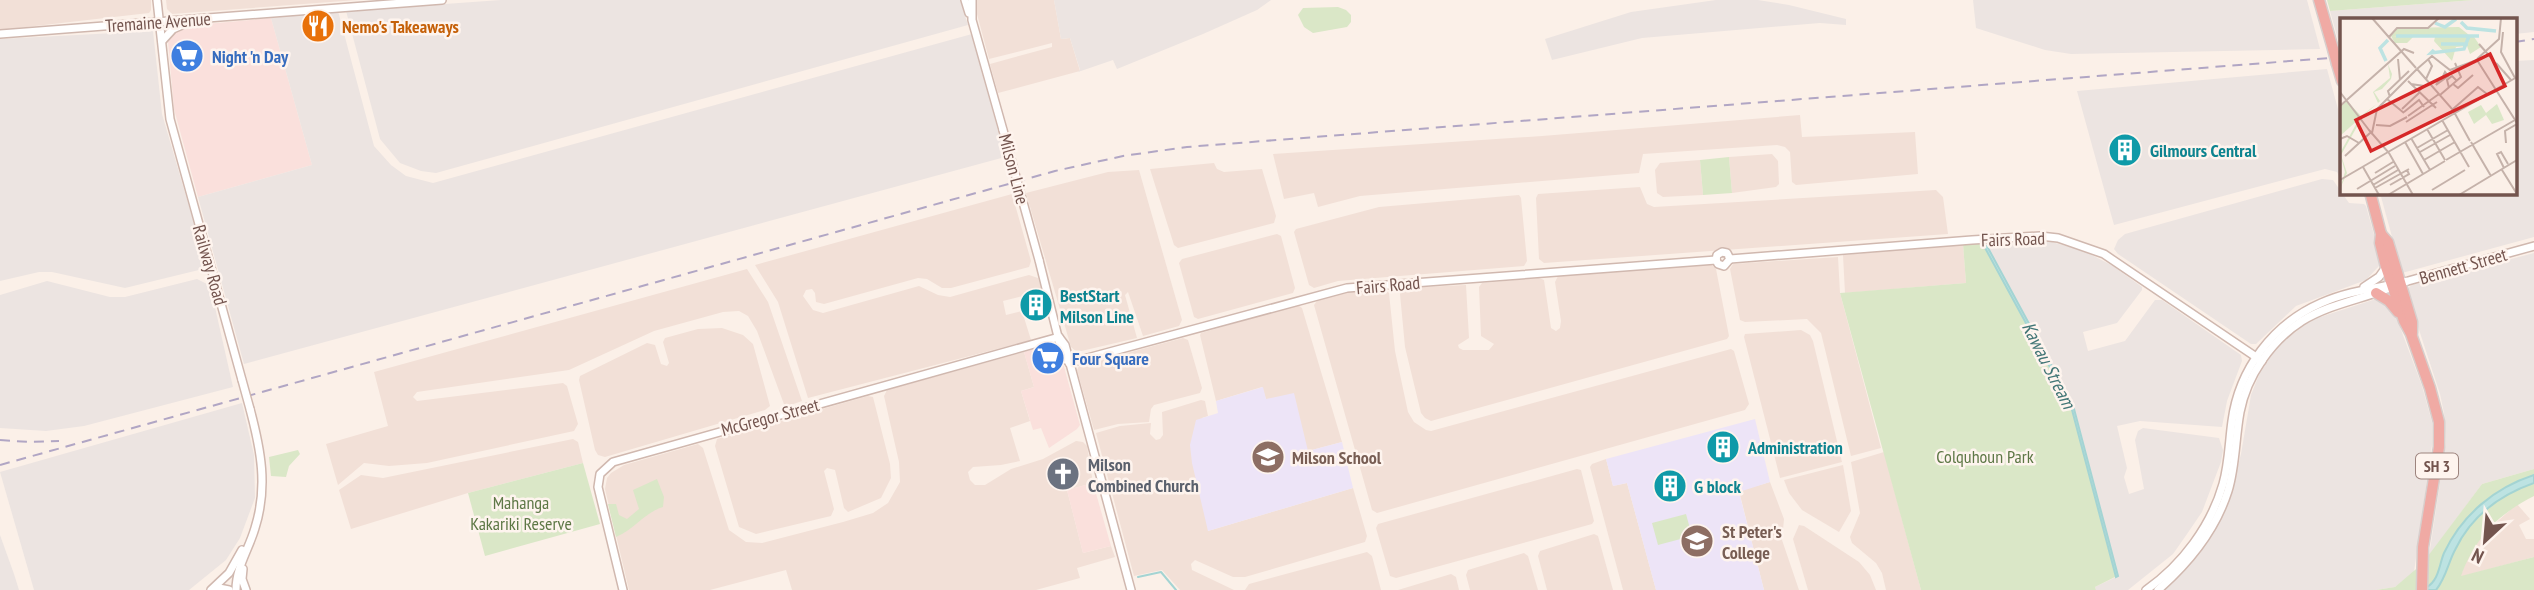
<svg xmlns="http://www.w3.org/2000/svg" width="2534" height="590" font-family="'PT Sans Narrow',sans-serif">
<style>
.residential{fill:#f2e0d7}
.commercial{fill:#fae0dc}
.industrial{fill:#ece4e1}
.education{fill:#ede4f7}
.green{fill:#dae7c7}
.water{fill:#bde3e2;stroke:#a4d4d3;stroke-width:2}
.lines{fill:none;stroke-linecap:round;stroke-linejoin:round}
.stream{stroke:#a4d4d3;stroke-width:2}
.secondary-casing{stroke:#d0b8af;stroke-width:10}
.highway-casing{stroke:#d8cfcd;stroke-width:13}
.secondary{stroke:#fff;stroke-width:7}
.highway{stroke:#f0aaa4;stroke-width:10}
.rail{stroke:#b1a6c4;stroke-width:2;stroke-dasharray:10 7;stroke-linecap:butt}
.secondary-bridge-casing{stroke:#d0b8af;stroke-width:10;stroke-linecap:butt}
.highway-bridge-casing{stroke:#d8cfcd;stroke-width:13;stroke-linecap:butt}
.secondary-bridge{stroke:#fff;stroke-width:7}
.highway-bridge{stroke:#f0aaa4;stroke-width:10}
.labels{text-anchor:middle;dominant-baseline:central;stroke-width:5;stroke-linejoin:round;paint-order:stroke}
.shield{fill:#fef4ee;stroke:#9d847e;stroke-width:2}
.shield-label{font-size:16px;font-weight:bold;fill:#73544e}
.street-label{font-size:18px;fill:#73544e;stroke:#fef4ee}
.food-label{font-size:18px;font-weight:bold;fill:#c56008;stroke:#fef4ee;text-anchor:start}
.shop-label{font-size:18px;font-weight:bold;fill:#366cbe;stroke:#fef4ee;text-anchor:start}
.culture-label{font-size:18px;font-weight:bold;fill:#0d838f;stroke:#fef4ee;text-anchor:start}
.park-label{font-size:18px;fill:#5e7846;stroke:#fef4ee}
.education-label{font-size:18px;font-weight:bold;fill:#785e54;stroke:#fef4ee;text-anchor:start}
.worship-label{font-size:18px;font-weight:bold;fill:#5b616d;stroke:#fef4ee;text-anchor:start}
.water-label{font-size:19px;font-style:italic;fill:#427676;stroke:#fef4ee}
.inset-river{fill:none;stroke:#bde3e2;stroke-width:3.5}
.inset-road{fill:none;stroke:#c5b2aa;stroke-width:2}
.view{fill:#d62828;fill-opacity:0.15;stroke:#d62828;stroke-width:3.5}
.inset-edge{fill:none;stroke:#73544e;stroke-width:3.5}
</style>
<rect width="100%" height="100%" fill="#fbf0e8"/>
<g class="residential">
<polygon points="0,0 151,0 151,10 149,13 0,30"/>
<polygon points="166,0 357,0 172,14 167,9"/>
<polygon points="977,0 1054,0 1061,39 1070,38 1080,71 998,93 990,64 1052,47 1052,43 989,59 977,14"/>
<polygon points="1800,115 1802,137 1915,132 1918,174 1796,185 1792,182 1790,152 1785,147 1777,145 1643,154 1639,173 1360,196 1318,207 1314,193 1284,199 1273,154 1542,136"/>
<polygon points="1772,154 1778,161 1779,184 1776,187 1732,193 1729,157"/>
<polygon points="1700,160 1703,195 1663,197 1657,193 1655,170 1660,163"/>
<polygon points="1214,163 1217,169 1224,172 1262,169 1276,216 1274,223 1178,248 1174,245 1150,169"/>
<polygon points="1139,170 1182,320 1179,326 1143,336 1128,292 1125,295 1137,338 1077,352 1071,347 1026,193 1108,172"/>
<polygon points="1640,187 1647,204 1654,207 1936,190 1943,197 1948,234 1544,263 1539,259 1536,198 1538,194"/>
<polygon points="1012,194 1031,261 1029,267 951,288 942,288 927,279 918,278 824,304 816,302 815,293 812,289 806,290 803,296 813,310 823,313 919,286 938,295 950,297 1029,275 1038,278 1042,291 1003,301 1006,315 1022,311 1031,340 808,398 778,302 755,265"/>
<polygon points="1519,195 1521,198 1527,261 1524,266 1338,281 1314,288 1309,285 1294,232 1296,229 1379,207"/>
<polygon points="1277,234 1281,236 1295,288 1293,293 1198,319 1194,317 1179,263 1182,259"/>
<polygon points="1963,244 1966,283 1845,293 1843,255"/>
<polygon points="1838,257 1840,293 1881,448 1851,456 1821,333 1807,319 1745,322 1740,320 1730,269 1733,264"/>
<polygon points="1711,264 1716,269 1729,336 1727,339 1431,421 1425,418 1421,413 1405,347 1400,294 1404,288 1466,285 1469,338 1458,345 1459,348 1463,350 1489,350 1494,344 1481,336 1479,287 1482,283 1539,278 1544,280 1551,328 1556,331 1560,328 1561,321 1555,282 1558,276"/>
<polygon points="747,269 768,302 802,401 785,407 757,331 748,316 739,311 723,312 654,331 569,370 417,392 413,397 417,401 563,383 567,386 578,424 574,431 427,463 389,466 364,463 338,485 326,444 388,426 374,372"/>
<polygon points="1384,289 1389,293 1395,351 1408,412 1414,422 1426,430 1431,431 1731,349 1734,351 1749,404 1745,410 1377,513 1372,510 1314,305 1317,301 1343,292"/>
<polygon points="1298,305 1302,308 1342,442 1308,451 1266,399 1262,387 1216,401 1200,335 1201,333"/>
<polygon points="722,328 743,335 753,344 770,406 765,410 605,457 598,455 595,450 579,380 580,376 647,343 655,345 661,364 667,366 669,363 663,342 665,338 698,329"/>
<polygon points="1801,330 1810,335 1813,341 1842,462 1780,478 1744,337 1745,334"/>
<polygon points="1183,338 1188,340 1202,388 1200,393 1154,405 1151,409 1149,422 1118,424 1094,430 1077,370 1079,366"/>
<polygon points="1024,352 1034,387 1021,391 1030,421 1010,428 1020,461 1001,465 973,467 968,472 970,480 975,485 985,485 1011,469 1043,459 1076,441 1083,442 1087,446 1093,483 1067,490 1083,553 1111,546 1115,557 1077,568 1080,578 1036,590 792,590 786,570 710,590 629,590 605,489 607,478 611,473 624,465 698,444 703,448 729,530 746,542 762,543 843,522 873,513 888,503 900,482 899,462 884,396 887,390"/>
<polygon points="868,396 873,397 890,464 891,478 881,498 848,512 844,508 835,470 827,468 824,471 834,509 831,516 756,534 739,527 715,446 717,439"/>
<polygon points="1201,400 1205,401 1208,416 1202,418 1208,531 1353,488 1367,536 1365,542 1245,577 1233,577 1195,560 1191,564 1192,570 1234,590 1180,590 1162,570 1134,576 1096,433 1120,426 1151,423 1150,434 1156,440 1160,439 1163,435 1162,412"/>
<polygon points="573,439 578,442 583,463 468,493 351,529 339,490 361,475 383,478"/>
<polygon points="1884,452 1921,590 1886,590 1882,573 1876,563 1852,543 1850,537 1860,513 1851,462"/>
<polygon points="1606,459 1613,486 1627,483 1656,590 1623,590 1590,467 1592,464"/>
<polygon points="1843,465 1851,511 1839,532 1802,510 1789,493 1784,480"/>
<polygon points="1577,469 1581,470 1594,521 1592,524 1396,578 1390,576 1376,528 1378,524"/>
<polygon points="1770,482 1784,519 1782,540 1799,590 1764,590 1739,491"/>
<polygon points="2517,504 2530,519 2519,525 2526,539 2534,539 2534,557 2460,577 2470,552 2481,536"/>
<polygon points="1799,525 1804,526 1859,562 1870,575 1876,590 1808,590 1793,539"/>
<polygon points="1594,534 1598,536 1613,590 1547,590 1538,556 1540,551"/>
<polygon points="1367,552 1372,556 1381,590 1245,590 1249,584"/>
<polygon points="1524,553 1528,556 1538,590 1470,590 1466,575 1468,570"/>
<polygon points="1451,574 1456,577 1459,590 1398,590"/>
</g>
<g class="commercial">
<polygon points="271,18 312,165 198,197 174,109 168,41 171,34 178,29 195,25"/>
<polygon points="1055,343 1058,345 1080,425 1077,429 1049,448 1041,428 1033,430 1021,391 1034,387 1024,352"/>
<polygon points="1093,483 1111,546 1083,553 1067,490"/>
</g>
<g class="industrial">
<polygon points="501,0 960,0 968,25 436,173 421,171 400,163 380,139 346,11"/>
<polygon points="1054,0 1271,0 1257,10 1203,34 1117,69 1113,60 1078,72 1080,70 1070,38 1061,39"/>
<polygon points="1716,0 1758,0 1789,5 1846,19 1846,25 1820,23 1642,38 1552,60 1545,39 1631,12"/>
<polygon points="1973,0 2307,0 2320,49 2071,54 2045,50 1976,28"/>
<polygon points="2474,0 2534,0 2534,32 2515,34 2515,19 2342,19 2341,51 2330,11"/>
<polygon points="338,11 374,146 391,165 406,176 433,183 972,34 1005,157 244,364 198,197 312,165 271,18"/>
<polygon points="153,31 162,114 207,268 125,288 52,272 39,272 0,281 0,39"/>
<polygon points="2534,60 2534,237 2402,273 2380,193 2515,192 2515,61"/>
<polygon points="2327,69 2341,120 2341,180 2337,172 2325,169 2114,225 2077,91"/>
<polygon points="2322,179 2333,180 2349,203 2364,204 2366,206 2380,256 2379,266 2366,280 2296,306 2256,344 2251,344 2118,254 2114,249 2118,240 2125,234"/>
<polygon points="2041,239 2084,251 2113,266 2142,287 2142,290 2117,323 2083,332 2088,351 2125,341 2155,300 2162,300 2241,355 2242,361 2227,401 2222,427 2140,421 2117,426 2127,468 2124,477 2129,494 2144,489 2135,440 2138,431 2143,428 2219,438 2223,450 2221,462 2202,512 2187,534 2173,554 2128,590 2096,590 2095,587 2116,577 1983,242"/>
<polygon points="2534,253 2534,469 2482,484 2429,556 2446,443 2444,413 2440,394 2406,290 2412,285"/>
<polygon points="197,279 207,284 212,294 233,387 84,426 46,431 0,428 0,295 47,281 110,297 125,297"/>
<polygon points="2379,298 2391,305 2397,319 2422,386 2432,422 2432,445 2414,572 2395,587 2376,590 2164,590 2185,570 2207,543 2229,500 2241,454 2251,395 2261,370 2279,345 2311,320"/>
<polygon points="242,403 254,455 255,498 240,538 226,560 189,590 34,590 0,472"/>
<polygon points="0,535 14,574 19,590 0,590"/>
</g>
<g class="education">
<polygon points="1263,387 1266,399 1294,393 1308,451 1342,442 1353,488 1208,531 1192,463 1190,445 1196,420 1218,413 1216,401"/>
<polygon points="1755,419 1770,482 1739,492 1764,590 1656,590 1627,483 1613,486 1606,459"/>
</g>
<g class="green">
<polygon points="2327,0 2474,0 2330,11"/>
<polygon points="1338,7 1346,10 1351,15 1351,22 1347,27 1313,33 1304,27 1298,15 1303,8"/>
<polygon points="1729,157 1732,193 1703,195 1700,160"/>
<polygon points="1983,242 2072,406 2117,576 2095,587 2096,590 1921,590 1840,293 1966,283 1963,244"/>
<polygon points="298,450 300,454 289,466 286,477 271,476 269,457"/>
<polygon points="583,463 600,524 485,556 468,493"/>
<path d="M 2534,469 L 2534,496 C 2498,514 2475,538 2461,576 L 2534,557 L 2534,590 L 2376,590 L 2395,587 L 2422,564 L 2482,484 Z"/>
<path d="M 657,479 L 664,497 L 663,507 C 645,512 634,530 616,537 L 608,504 L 616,504 L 619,515 L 627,519 L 639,509 L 633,490 Z"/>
<polygon points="1686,514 1692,536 1658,545 1652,523"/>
</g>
<g class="water">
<polygon points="1984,246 1987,246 2073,405 2118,576 2116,577 2071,406"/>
<path d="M 2534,475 L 2534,483 C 2500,495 2471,516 2455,550 C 2448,563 2446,578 2436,590 L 2427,590 L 2427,587 C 2439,580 2439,565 2444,553 C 2462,515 2494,488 2534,475 Z"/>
</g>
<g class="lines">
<polyline class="stream" points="1138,577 1161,572 1176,590"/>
<defs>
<g id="secondary">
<polyline points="157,0 170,119 242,380"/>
<polyline points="965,0 969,13"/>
<polyline points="972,0 972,20 1003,130"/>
<polyline points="0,34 442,0"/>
<polyline points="162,41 173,29 189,22"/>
<polyline points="1730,259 1972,240 2040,236 2058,238 2104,254 2262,361"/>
<polyline points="1039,260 1060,345 1066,360"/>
<polyline points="1716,260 1717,255 1722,252 1727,253 1730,259"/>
<polyline points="1716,260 1718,264 1724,266 1730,259"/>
<polyline points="2364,287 2379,277 2386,267"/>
<polyline points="1059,337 1065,345 1131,590"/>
<polyline points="1069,363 1347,288 1716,260"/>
<polyline points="243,569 242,579 246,590"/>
<polyline points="211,590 229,573 242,550"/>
<polyline points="212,590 219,588 229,590"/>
<path d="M 236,590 C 236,567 249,549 255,528 C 268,487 261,450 250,409"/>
<polyline points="623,590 598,487 600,474 613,462 1059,337"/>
<path d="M 2146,590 C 2182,565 2211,526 2223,484 C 2229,463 2229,442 2232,421 C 2239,369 2273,324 2321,303 C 2350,290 2379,288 2408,281 L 2534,246"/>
<path d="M 2158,590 C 2189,563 2215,532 2228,491 C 2236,465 2235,439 2240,412 C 2247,376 2271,341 2302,321 C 2328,305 2358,300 2387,289 L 2393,285"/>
</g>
<g id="highway">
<polyline points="2319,0 2333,49"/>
<polyline points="2337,64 2342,81"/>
<polyline points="2370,192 2381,234 2380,243 2386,267 2404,321 2411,334 2430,388 2439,422 2439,447 2423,547 2422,590"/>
<polyline points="2381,234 2388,242 2412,322 2412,333"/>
<polyline points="2376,293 2389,301 2398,312"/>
</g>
</defs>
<use href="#secondary" class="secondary-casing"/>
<use href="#highway" class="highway-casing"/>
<use href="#secondary" class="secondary"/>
<use href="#highway" class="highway"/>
<g class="rail">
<polyline points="2515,42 2534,39"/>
<polyline points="0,440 29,442 59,441"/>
<polyline points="0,465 1055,171 1123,156 1187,147 2342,57"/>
</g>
<defs>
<g id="secondary-bridge">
<polyline points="1003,130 1039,260"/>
<polyline points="242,380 250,409"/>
</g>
<polyline id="highway-bridge" points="2333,49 2337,64"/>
</defs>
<use href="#secondary-bridge" class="secondary-bridge-casing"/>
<use href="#highway-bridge" class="highway-bridge-casing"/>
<use href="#secondary-bridge" class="secondary-bridge"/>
<use href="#highway-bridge" class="highway-bridge"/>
</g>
<defs>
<symbol id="restaurant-disc" viewBox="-11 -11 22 22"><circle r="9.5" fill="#e8710a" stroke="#fef4ee"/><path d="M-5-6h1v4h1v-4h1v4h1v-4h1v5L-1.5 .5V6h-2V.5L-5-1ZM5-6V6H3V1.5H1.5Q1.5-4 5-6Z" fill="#fff"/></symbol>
<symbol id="supermarket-disc" viewBox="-11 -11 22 22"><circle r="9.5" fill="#3f7fe0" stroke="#fef4ee"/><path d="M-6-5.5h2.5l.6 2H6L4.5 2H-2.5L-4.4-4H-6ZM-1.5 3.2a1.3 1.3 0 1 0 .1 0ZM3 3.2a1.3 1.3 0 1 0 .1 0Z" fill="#fff"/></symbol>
<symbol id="building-disc" viewBox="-11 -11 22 22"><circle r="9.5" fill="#0f9aa8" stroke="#fef4ee"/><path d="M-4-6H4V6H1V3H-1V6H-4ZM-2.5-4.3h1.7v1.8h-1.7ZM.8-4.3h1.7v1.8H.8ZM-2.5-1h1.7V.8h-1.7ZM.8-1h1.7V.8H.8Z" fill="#fff"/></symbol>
<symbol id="school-disc" viewBox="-11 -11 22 22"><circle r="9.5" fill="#8d6e63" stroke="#fef4ee"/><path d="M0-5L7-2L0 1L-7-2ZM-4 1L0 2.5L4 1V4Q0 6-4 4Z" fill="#fff"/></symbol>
<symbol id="church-disc" viewBox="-11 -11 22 22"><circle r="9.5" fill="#6b7280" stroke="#fef4ee"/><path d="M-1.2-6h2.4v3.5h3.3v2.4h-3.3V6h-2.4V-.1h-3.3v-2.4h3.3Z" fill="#fff"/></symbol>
</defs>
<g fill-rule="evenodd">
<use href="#restaurant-disc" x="299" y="7" width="38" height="38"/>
<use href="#supermarket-disc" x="168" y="37" width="38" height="38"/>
<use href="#building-disc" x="2106" y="131" width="38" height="38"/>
<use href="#building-disc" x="1017" y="286" width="38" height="38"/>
<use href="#supermarket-disc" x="1029" y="339" width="38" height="38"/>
<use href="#building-disc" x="1704" y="428" width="38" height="38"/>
<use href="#school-disc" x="1249" y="438" width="38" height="38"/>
<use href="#church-disc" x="1044" y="455" width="38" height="38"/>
<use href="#building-disc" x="1651" y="467" width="38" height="38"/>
<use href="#school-disc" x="1678" y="522" width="38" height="38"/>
</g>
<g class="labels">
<rect class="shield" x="2416" y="453.5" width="42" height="25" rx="5"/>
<g class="shield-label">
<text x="2437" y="466">SH 3</text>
</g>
<g class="street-label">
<text transform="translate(158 22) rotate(-4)">Tremaine Avenue</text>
<text transform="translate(1014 169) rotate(75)">Milson Line</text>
<text transform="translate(2013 239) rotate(-2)">Fairs Road</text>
<text transform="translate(210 265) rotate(74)">Railway Road</text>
<text transform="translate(2463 266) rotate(-16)">Bennett Street</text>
<text transform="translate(1388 285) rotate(-5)">Fairs Road</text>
<text transform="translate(770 417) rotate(-15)">McGregor Street</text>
</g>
<g class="food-label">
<text x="342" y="26">Nemo's Takeaways</text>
</g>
<g class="shop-label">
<text x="212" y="56">Night 'n Day</text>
<text x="1072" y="358">Four Square</text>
</g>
<g class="culture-label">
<text x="2150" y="150">Gilmours Central</text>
<text x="1060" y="295">BestStart<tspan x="1060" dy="21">Milson Line</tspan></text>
<text x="1748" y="447">Administration</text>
<text x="1694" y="486">G block</text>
</g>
<g class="park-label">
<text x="1985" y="456">Colquhoun Park</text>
<text x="521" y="502">Mahanga<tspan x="521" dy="21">Kakariki Reserve</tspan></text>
</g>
<g class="education-label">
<text x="1292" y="457">Milson School</text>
<text x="1722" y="531">St Peter's<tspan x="1722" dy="21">College</tspan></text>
</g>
<g class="worship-label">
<text x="1088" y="464">Milson<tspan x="1088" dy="21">Combined Church</tspan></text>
</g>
<g class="water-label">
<text transform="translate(2049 365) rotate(63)">Kawau Stream</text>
</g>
</g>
<g transform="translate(2340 18)">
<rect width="177" height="177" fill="#fbf0e8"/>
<path d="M 119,9 L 129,17 L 52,18 L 73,19 L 67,25 L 55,25 L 51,18 L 58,10 ZM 127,19 L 134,19 L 141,29 L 130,36 L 127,28 L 116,29 L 112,43 L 94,23 L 95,19 ZM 48,46 L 52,56 L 51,61 L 42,71 L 34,74 L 40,83 L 70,57 L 23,98 L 1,137 L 7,155 L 0,171 L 5,154 L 0,135 L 19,101 L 0,118 L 0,89 L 7,83 L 21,98 L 38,85 L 33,74 L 50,60 ZM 157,86 L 164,102 L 152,106 L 146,97 L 134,106 L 128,94 L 141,87 L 146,95 Z" fill="#dae7c7"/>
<path class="inset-river" d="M 121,4 L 127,10 L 156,13M 95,5 L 105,9 L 116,1M 56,18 L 139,18M 101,26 L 128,26M 94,32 L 91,35 L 124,31 L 129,18M 46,43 L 40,30 L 48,22"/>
<path class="inset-road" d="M 32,0 L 76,50M 163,14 L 161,34 L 175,60M 49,19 L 57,10 L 88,10 L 99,0M 139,26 L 153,42M 58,41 L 60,62M 137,41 L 159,21 L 161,0M 137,42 L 177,105M 156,45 L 171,62M 77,51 L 113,92 L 130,123M 77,51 L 92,38 L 110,52 L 137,42M 86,61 L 92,48 L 88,41M 99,62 L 96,67 L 108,58 L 105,54 L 101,63M 68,63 L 96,90M 71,66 L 84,68 L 78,74M 113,66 L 118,70 L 133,57M 109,70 L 107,62 L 112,58 L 117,63M 0,74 L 32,116M 100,77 L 121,59 L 115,45M 50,79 L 48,73 L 69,53M 47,81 L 64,95M 0,88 L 64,31 L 74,35M 62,91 L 79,75M 113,91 L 138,69 L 147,76M 64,94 L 79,82 L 84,89M 68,98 L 99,76M 102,102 L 129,149M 66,104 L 97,84M 36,107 L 50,108 L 67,99M 87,111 L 105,142M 29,112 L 49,135 L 73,177M 32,115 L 37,91 L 77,51M 71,120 L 90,152M 0,121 L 7,118 L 19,125M 65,124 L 83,156M 131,124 L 151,158M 166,125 L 165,113 L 177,106M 77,130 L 108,112M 80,134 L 110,117M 5,138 L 30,115M 84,142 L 115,124M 106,142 L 175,102M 23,149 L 39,177M 164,150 L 157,136 L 161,134 L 168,146M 162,152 L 177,176M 35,155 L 53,144M 0,162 L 177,59M 33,167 L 58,152M 50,167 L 69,156 L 67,152M 35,170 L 69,151M 17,171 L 55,148M 92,172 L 125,152M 48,177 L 105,143M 119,177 L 177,142"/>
<path class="view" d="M 150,36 L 165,68 L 31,133 L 16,102 Z"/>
<rect width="177" height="177" class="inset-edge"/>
</g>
<g transform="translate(2485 541) rotate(206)" stroke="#fef4ee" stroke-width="5" paint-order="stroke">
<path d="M0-5L12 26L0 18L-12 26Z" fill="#73544e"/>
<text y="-10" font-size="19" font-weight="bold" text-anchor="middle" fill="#73544e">N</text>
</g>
</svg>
